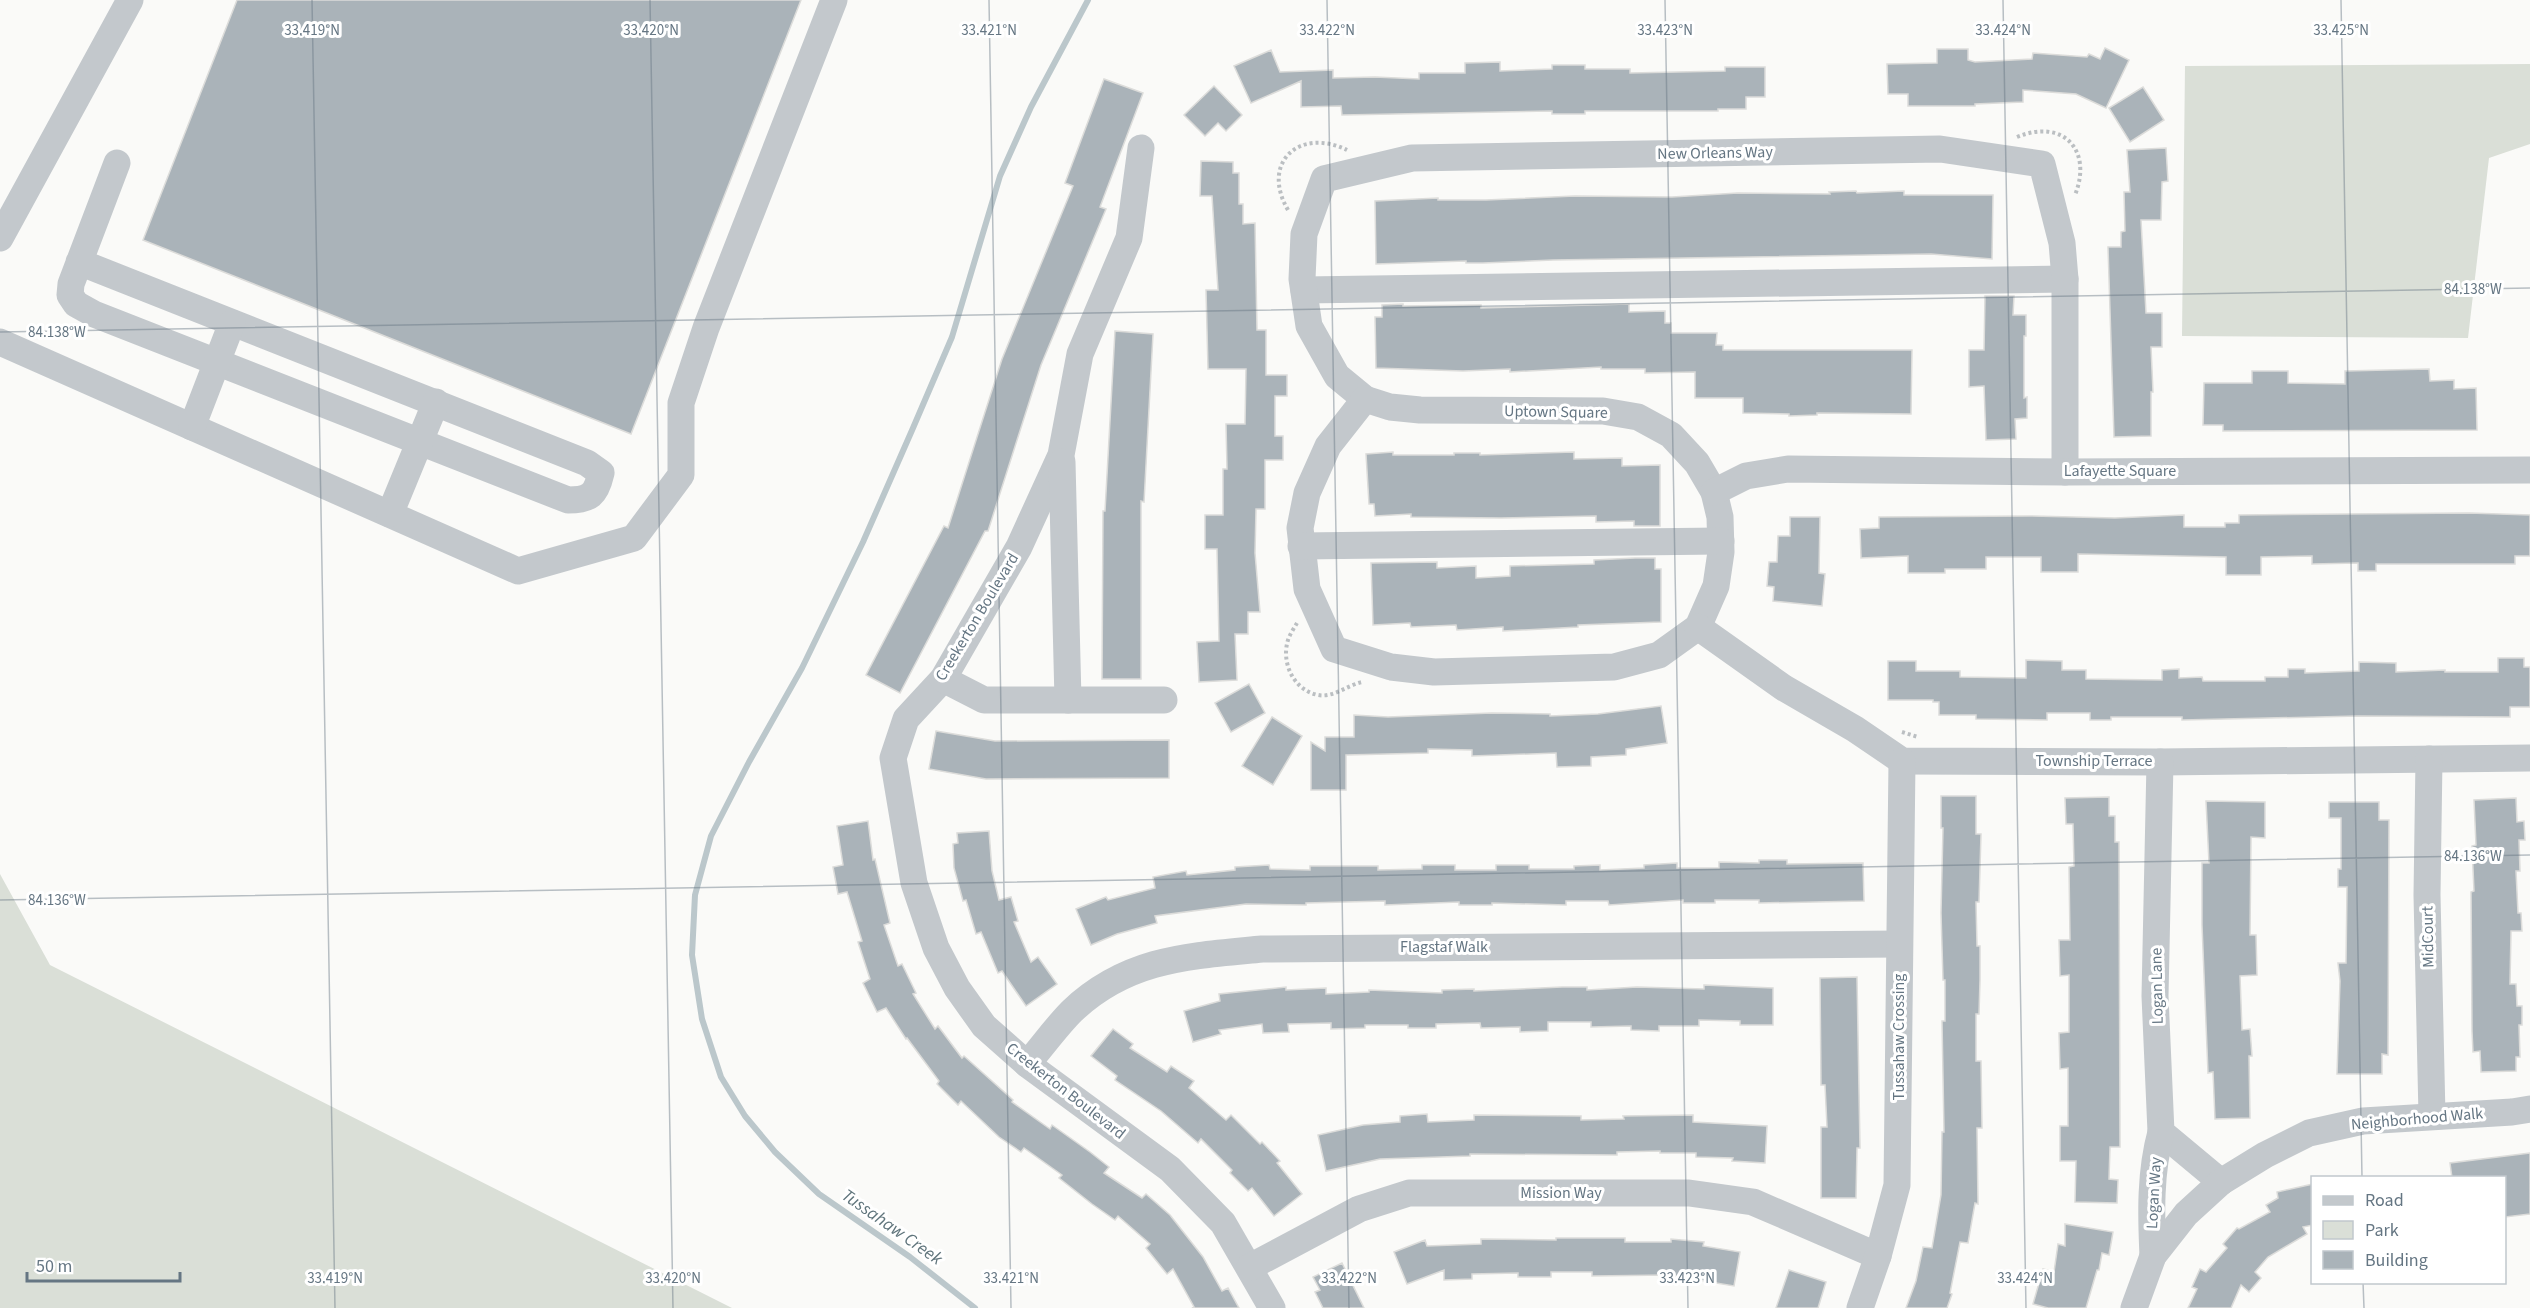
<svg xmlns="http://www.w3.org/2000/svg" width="2530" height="1308" font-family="'Source Sans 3',sans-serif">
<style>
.green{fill:#dadfd7}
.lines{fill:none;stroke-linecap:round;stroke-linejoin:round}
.stream{stroke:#bbc7cb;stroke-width:6}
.building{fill:#aab3b9;stroke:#dcdcda;stroke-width:1.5}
.path{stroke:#bbbfc2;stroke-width:4;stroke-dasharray:3 3;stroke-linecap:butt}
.minor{stroke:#c3c8cc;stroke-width:27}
.ticks{fill:none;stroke:#657683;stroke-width:1.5;stroke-opacity:0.45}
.labels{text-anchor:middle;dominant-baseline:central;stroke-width:6;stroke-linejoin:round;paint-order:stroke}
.street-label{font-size:16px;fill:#657683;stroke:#fff}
.water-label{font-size:18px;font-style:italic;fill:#60757c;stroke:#fff}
.ticks-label{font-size:15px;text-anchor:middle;fill:#657683;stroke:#fff;stroke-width:6;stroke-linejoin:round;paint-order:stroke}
</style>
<rect width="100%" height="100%" fill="#fafaf8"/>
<g class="green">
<polygon points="2530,64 2530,144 2489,158 2468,338 2182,336 2185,66"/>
<polygon points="0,874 50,965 732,1308 0,1308"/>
</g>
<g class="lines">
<polyline class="stream" points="975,1308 910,1257 819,1194 775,1152 745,1116 721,1077 702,1019 692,955 695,895 711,836 749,762 802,668 863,542 913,428 952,337 1000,176 1031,107 1088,0"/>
</g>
<g class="building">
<polygon points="237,0 801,0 631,434 143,240"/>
<polygon points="2105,48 2129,60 2106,108 2076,94 2023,90 2023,102 1975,104 1975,106 1908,106 1908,94 1888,94 1887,64 1937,63 1937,49 1968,49 1968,60 1975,62 2032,59 2033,53 2087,57 2089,54 2100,59"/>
<polygon points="1271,50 1280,72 1333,70 1333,78 1375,77 1419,79 1419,73 1465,73 1465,63 1500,62 1500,71 1552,69 1552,65 1585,65 1585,69 1630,69 1630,73 1725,71 1725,67 1765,67 1765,97 1746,97 1746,109 1718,109 1718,111 1585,111 1585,114 1552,114 1552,111 1342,115 1341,106 1301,107 1301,81 1251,103 1234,66"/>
<polygon points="1104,79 1143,93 1100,207 1106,209 1041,365 988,531 985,531 900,693 866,675 944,526 948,528 1002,359 1073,186 1065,183"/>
<polygon points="1214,86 1242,115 1226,131 1218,123 1205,136 1184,115"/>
<polygon points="2143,87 2164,120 2130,142 2109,108"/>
<polygon points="2166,148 2168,181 2162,182 2161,220 2141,220 2146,313 2162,313 2162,347 2151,347 2153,392 2151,392 2151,436 2114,437 2108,247 2121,247 2121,232 2125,231 2124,192 2130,192 2127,150"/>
<polygon points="1201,161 1233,162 1233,173 1239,173 1239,204 1243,204 1243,224 1255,223 1257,330 1266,330 1266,375 1287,375 1287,396 1275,396 1275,436 1283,436 1283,460 1265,460 1265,509 1256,509 1255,553 1260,612 1248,612 1248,634 1235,634 1237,680 1199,682 1197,642 1219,641 1217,549 1205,549 1205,515 1223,515 1223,469 1227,469 1226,424 1245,424 1246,369 1208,369 1206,290 1218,290 1212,196 1200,196"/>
<polygon points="1856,191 1857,193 1904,191 1904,195 1993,195 1992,259 1931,254 1553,260 1483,263 1466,263 1466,261 1376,264 1375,201 1438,198 1438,200 1486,200 1575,196 1672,197 1738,193 1830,194 1829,192"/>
<polygon points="1985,296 2014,296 2013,315 2026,315 2026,336 2024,336 2024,398 2027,397 2027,418 2015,419 2016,439 1986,440 1984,386 1969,387 1969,350 1984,350"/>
<polygon points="1403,304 1403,306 1481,305 1481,308 1629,304 1629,312 1665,311 1665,323 1671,323 1671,333 1717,333 1716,345 1723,345 1723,350 1912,350 1911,414 1817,413 1817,415 1789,416 1789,414 1743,413 1743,398 1695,398 1695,372 1645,373 1645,369 1601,369 1601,367 1510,372 1510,369 1463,371 1376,368 1375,317 1382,317 1382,305"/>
<polygon points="1115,331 1153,334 1144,502 1141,501 1141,679 1102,679 1103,511 1105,511"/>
<polygon points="2429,369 2430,381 2454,380 2454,389 2476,388 2477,430 2223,431 2223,425 2203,425 2204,383 2252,383 2252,371 2288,371 2288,383 2345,384 2345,371"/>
<polygon points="1393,452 1393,455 1454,455 1454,453 1480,453 1480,455 1574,452 1574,459 1622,458 1622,466 1660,465 1660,526 1634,526 1634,521 1596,522 1596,516 1501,518 1411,517 1411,514 1375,516 1374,504 1369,504 1366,454"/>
<polygon points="2469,513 2530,515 2530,556 2515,556 2515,564 2376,564 2376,571 2358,571 2358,563 2312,564 2312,556 2261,557 2261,575 2226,575 2226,557 2078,554 2078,572 2041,572 2041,557 1986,557 1986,569 1945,569 1945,573 1908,573 1908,556 1861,558 1860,529 1879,528 1879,517 2029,516 2115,518 2184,515 2184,527 2225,527 2225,523 2239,523 2239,515"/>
<polygon points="1790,517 1820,517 1819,573 1825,574 1822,606 1773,601 1774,587 1767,586 1769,562 1777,562 1778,536 1790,536"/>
<polygon points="1635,558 1655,558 1655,569 1661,569 1661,622 1578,625 1578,627 1503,631 1503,627 1457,630 1456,625 1411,627 1410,623 1373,625 1371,563 1437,562 1437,568 1476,566 1476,578 1510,576 1510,566 1594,564 1594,560"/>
<polygon points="2498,658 2524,658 2524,667 2530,667 2530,707 2510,707 2510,717 2358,716 2182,720 2182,717 2111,717 2111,720 2090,720 2090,713 2047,713 2047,720 1976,719 1976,715 1939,715 1939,702 1933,702 1933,700 1888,700 1888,661 1916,661 1916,671 1960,671 1960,677 2026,678 2026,660 2062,661 2062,670 2086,670 2086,679 2162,680 2162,670 2179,669 2179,678 2202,677 2203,681 2265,681 2265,677 2288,677 2288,669 2305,669 2305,673 2359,671 2359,662 2396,663 2396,672 2445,670 2445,672 2498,672"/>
<polygon points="1249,684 1265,713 1231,732 1215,703"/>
<polygon points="1661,706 1667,743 1626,749 1626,755 1591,757 1591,766 1557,767 1556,753 1472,756 1472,750 1428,749 1428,753 1346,755 1346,790 1311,790 1311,742 1325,751 1325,737 1354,737 1354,715 1388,717 1492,713 1550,714 1550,716 1598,714"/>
<polygon points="1272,717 1302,736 1273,785 1242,766"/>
<polygon points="936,731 995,741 1169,740 1169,778 986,779 929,769"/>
<polygon points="1941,796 1976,796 1976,834 1981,834 1979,902 1976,902 1977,946 1980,946 1980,980 1979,1014 1976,1014 1976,1061 1981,1061 1982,1128 1977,1128 1978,1204 1975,1203 1968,1243 1960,1242 1950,1293 1952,1294 1947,1308 1906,1308 1916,1281 1923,1247 1932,1248 1941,1195 1942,1132 1944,1132 1942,1021 1945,1021 1945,980 1943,980 1941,913 1943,828 1941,828"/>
<polygon points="2109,797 2109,816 2115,816 2115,842 2119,842 2120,1147 2110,1147 2109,1179 2118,1180 2117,1203 2075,1202 2076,1161 2060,1161 2060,1126 2068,1126 2068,1068 2060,1069 2059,1033 2069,1032 2069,975 2060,976 2059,940 2070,940 2069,867 2074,866 2073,824 2066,824 2065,798"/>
<polygon points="2516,798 2517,822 2524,821 2525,840 2519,840 2520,871 2516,871 2518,913 2521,913 2522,931 2511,931 2510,984 2516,984 2517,1006 2522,1006 2522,1025 2519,1025 2520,1057 2516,1057 2516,1071 2481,1072 2480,1051 2473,1052 2472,1031 2471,892 2474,891 2472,846 2476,845 2474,800"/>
<polygon points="2206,801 2265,802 2265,838 2251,837 2250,935 2256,935 2257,975 2240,976 2242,1030 2250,1029 2252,1056 2249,1056 2250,1118 2215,1119 2213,1072 2208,1073 2202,925 2202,863 2209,863"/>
<polygon points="2329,802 2379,802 2379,820 2389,820 2388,1055 2382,1054 2382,1074 2337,1074 2340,981 2338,963 2346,963 2347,887 2338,887 2338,869 2341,869 2341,818 2329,818"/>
<polygon points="868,821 873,860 875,859 890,923 884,925 898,966 902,964 916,993 913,994 935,1029 938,1026 962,1058 964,1056 1013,1100 1012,1102 1050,1129 1052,1125 1090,1152 1109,1167 1104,1173 1142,1198 1146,1194 1170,1215 1203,1257 1222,1291 1228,1288 1239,1308 1192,1308 1194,1307 1173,1269 1167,1274 1146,1248 1150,1244 1118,1216 1115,1220 1092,1204 1059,1178 1062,1175 1024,1148 1021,1152 999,1137 961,1101 958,1105 937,1084 939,1081 907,1038 906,1039 886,1008 877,1012 863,983 870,979 858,942 862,941 847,892 838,894 833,867 843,865 837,826"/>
<polygon points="989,831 992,871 999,900 1011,897 1018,921 1014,922 1031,962 1038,957 1057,984 1026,1006 1002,971 998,973 981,932 976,934 966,900 963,901 954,868 953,844 958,843 957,833"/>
<polygon points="1759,860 1787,860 1787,864 1863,863 1864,901 1759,903 1759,900 1715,900 1715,903 1683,903 1683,900 1609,905 1608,901 1566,901 1566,905 1492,903 1492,905 1459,905 1459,902 1385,905 1385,901 1306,903 1306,905 1246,904 1155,916 1157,923 1117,934 1091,945 1076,909 1106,897 1108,900 1155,888 1153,877 1186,871 1187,875 1235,870 1235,867 1269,865 1270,869 1310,870 1310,866 1378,866 1378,870 1422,869 1422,865 1455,865 1455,870 1496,870 1496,865 1529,865 1529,869 1574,869 1574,866 1600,865 1600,870 1644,868 1644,865 1677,863 1677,868 1719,868 1719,862 1759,863"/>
<polygon points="1857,977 1860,1148 1857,1148 1856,1198 1821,1198 1821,1127 1827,1127 1825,1085 1821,1085 1820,978"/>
<polygon points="1704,985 1773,988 1773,1025 1740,1025 1740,1021 1699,1020 1699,1026 1659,1026 1659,1031 1631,1030 1631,1026 1591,1027 1591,1022 1548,1022 1548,1031 1520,1032 1520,1027 1481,1028 1480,1023 1436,1024 1436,1028 1408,1028 1408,1025 1365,1025 1365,1028 1331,1029 1331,1023 1288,1024 1289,1032 1263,1033 1262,1024 1219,1030 1221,1034 1193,1042 1184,1011 1220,1001 1219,994 1286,987 1286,990 1326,988 1326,994 1369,992 1369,990 1442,993 1442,990 1474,989 1474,991 1562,987 1587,987 1587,990 1637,987 1704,989"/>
<polygon points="1113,1029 1133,1044 1130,1048 1167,1072 1171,1066 1194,1081 1189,1088 1226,1120 1231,1115 1260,1144 1262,1142 1280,1161 1277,1163 1302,1194 1274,1216 1252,1188 1248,1191 1230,1173 1232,1170 1201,1139 1198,1143 1161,1111 1115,1080 1117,1076 1091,1056"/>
<polygon points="1427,1114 1428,1122 1474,1120 1474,1115 1581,1116 1581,1120 1624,1119 1623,1116 1693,1115 1693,1122 1767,1126 1765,1163 1732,1161 1733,1158 1696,1157 1696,1153 1660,1153 1660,1151 1617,1152 1617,1155 1470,1154 1470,1156 1380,1159 1326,1171 1318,1135 1363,1125 1400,1122 1400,1116"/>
<polygon points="2530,1153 2530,1214 2505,1217 2505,1178 2452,1178 2450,1163"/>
<polygon points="2313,1184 2313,1225 2303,1227 2307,1234 2268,1257 2255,1272 2261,1278 2249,1292 2241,1285 2231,1308 2188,1308 2197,1289 2192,1287 2200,1269 2206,1272 2227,1248 2223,1244 2237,1228 2239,1229 2270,1212 2266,1205 2278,1198 2277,1192"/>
<polygon points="2065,1224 2113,1232 2109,1255 2102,1253 2099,1270 2097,1270 2086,1308 2048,1308 2033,1304 2043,1269 2054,1272 2058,1244 2065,1246"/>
<polygon points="1556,1238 1625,1238 1625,1242 1671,1242 1671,1239 1704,1242 1703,1246 1740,1252 1734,1286 1668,1275 1592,1276 1592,1272 1551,1272 1551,1277 1518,1277 1518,1273 1472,1274 1472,1279 1444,1280 1444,1270 1407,1284 1394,1252 1425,1240 1427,1246 1481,1244 1481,1239 1556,1240"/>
<polygon points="1342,1263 1364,1308 1323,1308 1315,1292 1320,1290 1313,1277"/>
<polygon points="1789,1270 1826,1282 1818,1308 1776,1308"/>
</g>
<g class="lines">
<g class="path">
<path d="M 2017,137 C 2063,118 2093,150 2075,195"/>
<path d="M 1288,210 C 1260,162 1300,127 1347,150"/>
<path d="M 1297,623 C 1294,628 1290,634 1288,640 C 1281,662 1293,690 1318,695 C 1333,698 1348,685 1362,682"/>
<polyline points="1902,732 1918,737"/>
</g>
<g class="minor">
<polyline points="1141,148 1129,238 1080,354 1061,455 1019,547 943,679 906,719 893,758 914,883 936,948 957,988 984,1026 1027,1064 1170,1169 1223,1223 1272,1308"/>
<polyline points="0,238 130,0"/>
<path d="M 79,262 L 587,463 L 601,473 C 596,495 590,500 568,500 L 94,314 L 76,304 L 70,295 L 71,284 L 117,163"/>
<polyline points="1304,290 2065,279"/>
<polyline points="0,342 518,571 634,538 681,475 681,403 706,328 834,0"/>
<polyline points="1365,399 1337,376 1309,326 1302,279 1304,234 1324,179 1412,158 1940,149 2042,164 2062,243 2065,279 2065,472"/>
<polygon points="1365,399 1390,407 1420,410 1603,411 1638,417 1671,435 1697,463 1714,492 1720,517 1721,552 1716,586 1698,627 1659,655 1614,667 1434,672 1391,667 1334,649 1307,589 1300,528 1307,493 1328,446"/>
<polyline points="192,427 232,323"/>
<polyline points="1062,462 1068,700"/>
<polyline points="1714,492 1746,476 1788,469 2065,472 2530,470"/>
<polyline points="390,514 436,402"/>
<polyline points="1301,546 1721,541"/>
<polyline points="1698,627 1784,688 1855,729 1902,761 2160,762 2530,758"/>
<polyline points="943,679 984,700 1164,700"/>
<polyline points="2429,759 2427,895 2432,1116"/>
<polyline points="2160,762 2155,996 2161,1132 2221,1182"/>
<path d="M 1027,1064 C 1042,1047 1056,1027 1072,1011 C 1128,958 1190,956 1262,949 L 1899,944"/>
<path d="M 2153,1256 C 2151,1214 2150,1172 2161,1132"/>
<polyline points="1250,1267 1359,1209 1409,1193 1689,1193 1753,1202 1878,1256"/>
<polyline points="1860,1308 1878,1256 1897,1185 1902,761"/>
<polyline points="2134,1308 2153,1256 2186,1214 2221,1182 2265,1155 2309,1133 2363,1121 2512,1112 2530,1109"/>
</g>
</g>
<path class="ticks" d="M 312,0 L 335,1308M 650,0 L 673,1308M 989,0 L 1011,1308M 1327,0 L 1349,1308M 1665,0 L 1688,1308M 2003,0 L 2026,1308M 2341,0 L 2362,1178M 0,332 L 2530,288M 0,900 L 2530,855M 2363,1282 L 2364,1308"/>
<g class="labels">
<g class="street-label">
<text transform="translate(1715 153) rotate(-1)">New Orleans Way</text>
<text transform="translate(1556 412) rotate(1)">Uptown Square</text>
<text x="2120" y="471">Lafayette Square</text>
<text transform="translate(977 617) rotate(-59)">Creekerton Boulevard</text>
<text x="2094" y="761">Township Terrace</text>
<text transform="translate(2428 937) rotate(-91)">MidCourt</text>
<text x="1444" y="947">Flagstaf Walk</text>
<text transform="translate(2157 986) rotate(-91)">Logan Lane</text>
<text transform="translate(1899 1037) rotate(-90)">Tussahaw Crossing</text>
<text transform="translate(1066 1091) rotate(38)">Creekerton Boulevard</text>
<text transform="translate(2417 1119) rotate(-5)">Neighborhood Walk</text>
<text x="1561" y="1193">Mission Way</text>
<text transform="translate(2154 1193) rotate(-87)">Logan Way</text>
</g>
<g class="water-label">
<text transform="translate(892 1227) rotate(35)">Tussahaw Creek</text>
</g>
</g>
<g class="ticks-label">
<text x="312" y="35">33.419°N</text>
<text x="651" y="35">33.420°N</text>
<text x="989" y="35">33.421°N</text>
<text x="1327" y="35">33.422°N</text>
<text x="1665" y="35">33.423°N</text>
<text x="2003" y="35">33.424°N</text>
<text x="2341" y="35">33.425°N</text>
<text x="2473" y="294">84.138°W</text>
<text x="57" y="337">84.138°W</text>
<text x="2473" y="861">84.136°W</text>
<text x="57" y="905">84.136°W</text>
<text x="335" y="1283">33.419°N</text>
<text x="673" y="1283">33.420°N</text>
<text x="1011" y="1283">33.421°N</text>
<text x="1349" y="1283">33.422°N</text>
<text x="1687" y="1283">33.423°N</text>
<text x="2025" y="1283">33.424°N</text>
</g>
<rect x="2311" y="1176" width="195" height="108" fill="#ffffff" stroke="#c1c8cd" stroke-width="1.5"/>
<rect x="2323" y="1196" width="30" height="9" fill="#c3c8cc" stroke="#c1c8cd" stroke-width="1.5"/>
<text x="2365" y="1206" font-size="18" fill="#657683">Road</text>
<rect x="2323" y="1221" width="30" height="18" fill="#dadfd7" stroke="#c1c8cd" stroke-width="1.5"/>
<text x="2365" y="1236" font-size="18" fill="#657683">Park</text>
<rect x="2323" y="1251" width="30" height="18" fill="#aab3b9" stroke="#c1c8cd" stroke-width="1.5"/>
<text x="2365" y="1266" font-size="18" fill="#657683">Building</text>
<path d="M27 1272v9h153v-9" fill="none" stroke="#657683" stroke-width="3"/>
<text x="36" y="1272" font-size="18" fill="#657683" stroke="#ffffff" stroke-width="4.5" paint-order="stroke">50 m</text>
</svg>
